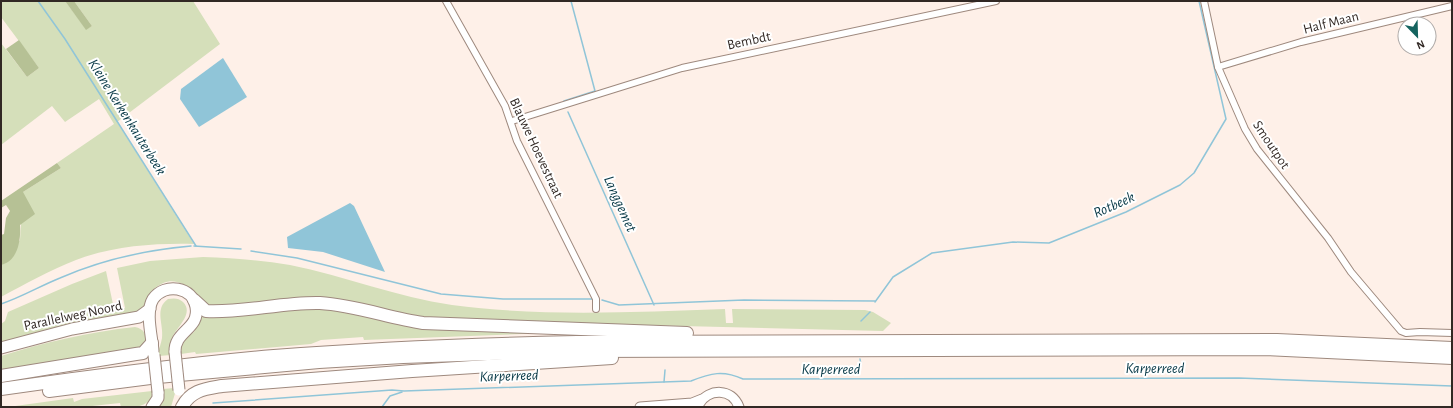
<svg xmlns="http://www.w3.org/2000/svg" width="1453" height="408" font-family="'Alegreya Sans',sans-serif">
<style>
.green{fill:#d5dfba}
.forest{fill:#b6c195}
.water{fill:#90c5d8}
.lines{fill:none;stroke-linecap:round;stroke-linejoin:round}
.stream{stroke:#90c5d8;stroke-width:1.5}
.minor-casing{stroke:#9e897e;stroke-width:8}
.secondary-casing{stroke:#9e897e;stroke-width:11}
.trunk-casing{stroke:#9e897e;stroke-width:13}
.motorway-casing{stroke:#9e897e;stroke-width:14}
.minor{stroke:#fff;stroke-width:6}
.secondary{stroke:#fff;stroke-width:9}
.trunk{stroke:#fff;stroke-width:11}
.motorway{stroke:#fff;stroke-width:12}
.trunk-bridge-casing{stroke:#9e897e;stroke-width:13;stroke-linecap:butt}
.trunk-bridge{stroke:#fff;stroke-width:11}
.labels{text-anchor:middle;dominant-baseline:central;stroke-width:4;stroke-linejoin:round;paint-order:stroke}
.street-label{font-size:14px;fill:#312824;stroke:#fff}
.water-label{font-size:15px;font-style:italic;fill:#073846;stroke:#fff}
</style>
<rect width="100%" height="100%" fill="#fef0e8"/>
<g class="green">
<path d="M 1,1 L 65,1 L 86,29 L 92,26 L 74,1 L 193,1 L 220,44 L 117,122 L 194,244 C 156,243 112,246 76,260 C 50,270 25,284 1,297 L 1,265 L 20,240 L 23,192 L 61,168 L 57,163 L 114,124 L 99,99 L 65,122 L 52,106 L 1,145 L 1,43 L 27,77 L 39,68 L 1,17 Z"/>
<path d="M 203,257 C 232,258 261,260 290,265 C 345,276 397,297 452,305 C 542,317 634,312 725,309 L 726,323 L 733,323 L 732,309 L 865,310 L 873,312 L 891,323 L 883,331 L 437,320 L 374,309 L 209,306 C 193,293 177,268 153,290 C 147,296 146,305 141,312 L 1,345 L 1,324 L 5,321 L 8,312 L 72,284 L 106,271 L 114,309 L 125,308 L 117,268 L 150,261 Z"/>
<path d="M 168,299 C 174,298 179,298 183,302 C 194,313 178,326 173,336 C 170,342 171,349 171,355 L 159,356 L 157,354 C 159,349 161,344 162,338 C 164,324 154,309 168,299 Z"/>
<polygon points="303,307 576,332 364,340 363,337 321,340 311,344 196,354 195,352 181,354 180,352 182,341 194,332 202,315"/>
<path d="M 135,327 C 144,329 145,333 147,341 L 142,348 L 1,371 L 1,356 C 45,342 89,332 135,327 Z"/>
<polygon points="174,388 176,390 171,407 159,407 162,402 163,389"/>
<path d="M 152,391 L 154,394 C 146,408 136,407 121,407 L 120,403 L 83,407 L 8,407 L 73,398 L 74,402 L 82,399 Z"/>
</g>
<g class="forest">
<polygon points="65,1 74,1 92,26 86,30"/>
<polygon points="19,40 39,68 27,77 6,49"/>
<path d="M 57,163 L 61,168 L 23,192 L 35,214 L 20,225 C 21,240 18,261 1,265 L 1,235 L 4,234 L 6,218 L 10,211 L 6,205 L 1,208 L 1,201 Z"/>
</g>
<g class="water">
<polygon points="223,58 247,97 199,127 180,99 181,89"/>
<polygon points="350,203 354,206 385,272 323,252 288,248 287,237"/>
</g>
<g class="lines">
<g class="stream">
<polyline points="38,1 65,39 196,246"/>
<polyline points="564,101 595,91 571,1"/>
<polyline points="568,112 654,305"/>
<polyline points="194,246 241,249"/>
<polyline points="251,251 297,258 441,294 503,299 592,299"/>
<polyline points="602,300 619,305 744,300 875,301"/>
<polyline points="875,302 893,277 932,253 1013,242 1049,243 1126,212 1180,185 1194,173 1226,119 1199,1"/>
<path d="M 1,304 C 22,297 40,286 60,278 C 101,260 146,250 191,246"/>
<polyline points="861,321 870,312"/>
<polyline points="860,359 861,365"/>
<polyline points="664,382 665,370"/>
<path d="M 213,403 L 392,390 L 404,391 L 691,381 C 711,373 723,370 743,379 L 1239,378 L 1452,386"/>
<polyline points="382,407 390,396 402,392"/>
</g>
<defs>
<g id="minor">
<polyline points="446,1 505,106 517,141 596,299 596,309"/>
<polyline points="1204,1 1218,67 1245,129 1257,149 1328,238 1351,272 1401,331 1406,333 1420,332 1452,333"/>
<polyline points="1218,67 1301,42 1452,6"/>
<polyline points="512,121 682,68 996,1"/>
</g>
<g id="secondary">
<path d="M 699,404 C 709,388 732,388 739,407"/>
<polyline points="640,407 692,403 702,399"/>
</g>
<g id="trunk">
<polyline points="1,348 72,329 139,317 150,309"/>
<path d="M 153,351 C 152,336 145,312 153,299 C 165,282 193,287 196,307 C 200,329 174,331 175,352"/>
<polyline points="152,407 158,398 158,392"/>
</g>
<g id="motorway">
<path d="M 194,300 L 206,311 C 244,313 282,302 320,303 C 355,305 389,318 423,323 L 687,333"/>
<polyline points="1,376 136,354 143,353 152,343"/>
<path d="M 1,389 C 92,376 183,364 274,356 C 375,348 476,344 577,342 L 1277,340 L 1452,348"/>
<polyline points="49,391 158,377 319,362 403,357 577,351 1266,349 1452,358"/>
<path d="M 182,407 C 191,390 205,389 222,386 L 412,371 L 612,358"/>
</g>
</defs>
<use href="#minor" class="minor-casing"/>
<use href="#secondary" class="secondary-casing"/>
<use href="#trunk" class="trunk-casing"/>
<use href="#motorway" class="motorway-casing"/>
<use href="#minor" class="minor"/>
<use href="#secondary" class="secondary"/>
<use href="#trunk" class="trunk"/>
<use href="#motorway" class="motorway"/>
<defs>
<g id="trunk-bridge">
<polyline points="175,352 179,390"/>
<polyline points="154,355 158,392"/>
</g>
</defs>
<use href="#trunk-bridge" class="trunk-bridge-casing"/>
<use href="#trunk-bridge" class="trunk-bridge"/>
</g>
<g class="labels">
<g class="street-label">
<text transform="translate(1331 23) rotate(-14)">Half Maan</text>
<text transform="translate(749 41) rotate(-12)">Bembdt</text>
<text transform="translate(1271 145) rotate(56)">Smoutpot</text>
<text transform="translate(536 148) rotate(65)">Blauwe Hoevestraat</text>
<text transform="translate(73 316) rotate(-12)">Parallelweg Noord</text>
</g>
<g class="water-label">
<text transform="translate(127 117) rotate(58)">Kleine Kerkenkauterbeek</text>
<text transform="translate(620 204) rotate(66)">Langgemet</text>
<text transform="translate(1114 205) rotate(-24)">Rotbeek</text>
<text x="1155" y="368">Karperreed</text>
<text x="831" y="369">Karperreed</text>
<text transform="translate(509 376) rotate(-2)">Karperreed</text>
</g>
</g>
<rect width="1453" height="408" fill="none" stroke="#312824" stroke-width="4"/>
<g transform="translate(1417 36) rotate(157)"><circle r="19" fill="#ffffff" stroke="#ada9a7"/>
<path d="M0-3L7 15L0 10L-7 15Z" fill="#14635f"/>
<text y="-6" font-size="11" font-weight="bold" text-anchor="middle" fill="#312824">N</text>
</g>
</svg>
